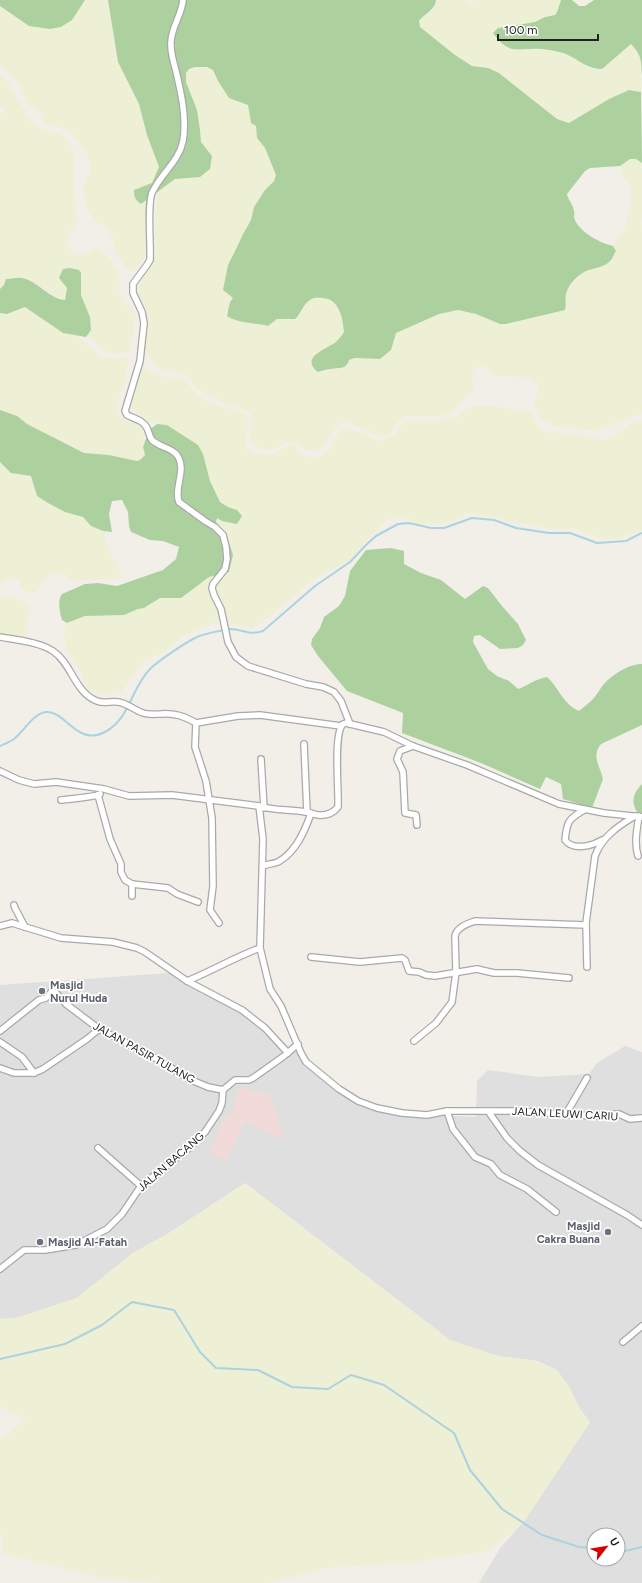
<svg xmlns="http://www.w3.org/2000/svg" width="642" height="1583" font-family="Figtree,sans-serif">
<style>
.residential{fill:#e0dfdf;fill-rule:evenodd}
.commercial{fill:#f2dad9}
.farmland{fill:#eef0d5}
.forest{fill:#add19e}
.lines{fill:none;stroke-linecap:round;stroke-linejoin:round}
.stream{stroke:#aad3df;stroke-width:2}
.street-casing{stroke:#a9a9a9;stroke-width:8}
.street{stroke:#fff;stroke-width:5.5}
.worship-dot{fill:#6b7280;stroke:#fff;stroke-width:1.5}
.labels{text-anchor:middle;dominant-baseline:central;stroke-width:3.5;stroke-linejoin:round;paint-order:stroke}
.worship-label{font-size:11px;font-weight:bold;fill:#5b616d;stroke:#fff;text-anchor:start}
.street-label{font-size:11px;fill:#222;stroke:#fff}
</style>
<rect width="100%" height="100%" fill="#f2efe9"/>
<path class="residential" d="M 169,973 L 202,994 L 222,1002 L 248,1017 L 286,1054 L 297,1043 L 306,1062 L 358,1101 L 402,1113 L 476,1117 L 477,1081 L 488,1070 L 538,1077 L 589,1074 L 597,1063 L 625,1046 L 642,1052 L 642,1583 L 479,1583 L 501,1547 L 525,1520 L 590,1422 L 580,1409 L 568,1385 L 538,1361 L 498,1356 L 450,1340 L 245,1183 L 169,1233 L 133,1253 L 77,1298 L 16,1318 L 0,1319 L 0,985 ZM 594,1535 L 618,1535 L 618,1559 L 594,1559 Z"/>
<polygon class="commercial" points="240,1087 271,1095 283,1140 244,1121 226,1161 210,1151 227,1115 240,1119 232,1115"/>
<g class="farmland">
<polygon points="85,0 108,0 118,62 139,104 147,135 159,167 152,183 134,196 136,201 141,204 153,195 148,253 134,271 129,271 122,262 114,251 112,238 107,227 97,223 86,207 83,188 91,169 86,151 73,135 62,128 44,123 39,112 29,105 18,83 10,74 0,67 0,6 12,16 81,5"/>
<polygon points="436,0 466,0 468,5 476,0 561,0 557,12 555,15 545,17 535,22 498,28 493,33 524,49 532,49 559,52 571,56 588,67 594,69 602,69 630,44 638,52 641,57 642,92 635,90 629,90 609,99 569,123 557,119 499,73 488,68 472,66 455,55 420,27 419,22 422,17 432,9 436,3"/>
<polygon points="195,67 208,67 213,70 218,81 229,98 248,105 251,123 256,126 257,138 265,148 276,175 274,181 265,190 254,207 251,220 242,236 239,243 228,295 233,297 237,321 250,322 268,326 277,319 283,318 289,320 299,315 309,300 314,298 327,298 334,302 343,318 344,332 336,342 314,355 318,372 333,368 342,368 349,360 355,358 380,359 390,350 396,333 439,314 458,310 476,314 500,324 506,324 565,310 567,304 565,298 567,291 570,285 584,272 607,264 612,260 616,252 613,246 615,240 625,228 631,202 631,185 623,178 620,166 629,159 636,159 642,163 642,218 641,224 642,226 642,413 596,431 554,426 542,420 534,405 538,384 525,377 496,376 483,366 476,368 472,375 474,389 451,413 441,416 404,416 399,420 392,432 387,436 379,436 346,422 339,423 321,449 315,451 307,450 292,442 284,443 274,449 267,450 255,447 250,438 252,417 250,411 229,405 205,394 195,387 189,379 182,373 163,371 155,365 143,347 147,311 138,295 139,285 149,268 156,253 155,223 157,191 175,179 200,177 212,156 201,142 200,130 197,110 186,82 186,72 189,69"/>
<polygon points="0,74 7,81 27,115 36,126 64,136 70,144 75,153 73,178 77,221 69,235 67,242 72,252 79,255 86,254 92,249 97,248 108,256 119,272 120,293 124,302 134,311 136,319 129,352 117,354 104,351 88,335 91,330 90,317 81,295 81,273 59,278 67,288 66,300 59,299 33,282 4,285 0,289 0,116 5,111 0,106"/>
<polygon points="25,307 63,333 76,335 102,358 128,358 126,376 116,406 120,414 127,419 137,422 141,426 145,441 143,447 145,455 140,460 137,461 109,455 84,453 27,424 17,416 0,410 0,313 7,314"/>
<polygon points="142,365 156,374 175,379 179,377 187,382 192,389 203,399 220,406 245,413 249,420 246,440 247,448 254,453 273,454 289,445 295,447 303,455 313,458 321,456 330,448 340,430 346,428 368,435 378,441 387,439 395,434 403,422 408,420 422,421 440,420 458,416 471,406 492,406 529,412 533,414 538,427 546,432 571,434 604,440 616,435 630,424 642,420 642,531 614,539 603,539 572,529 544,528 529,524 513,523 496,517 467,513 451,522 421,525 403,517 388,520 372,535 349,561 312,580 295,596 257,626 250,628 228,623 219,622 200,628 182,637 165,652 145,660 122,691 102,694 87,689 78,668 65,648 64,630 67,623 85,616 124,615 138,609 144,608 160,598 181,598 209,577 229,571 233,555 227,536 216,522 217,518 222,521 237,510 228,507 220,502 210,481 203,454 167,425 150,422 132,409 123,406 121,402 126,395 135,367"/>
<polygon points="0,462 11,473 31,476 37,496 47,503 65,512 83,517 91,526 103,531 111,555 116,562 122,578 71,581 66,576 58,572 49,574 37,591 32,594 20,588 20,579 5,578 0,587"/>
<polygon points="0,596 18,599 29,604 27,634 25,635 22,637 0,634"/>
<polygon points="245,1183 450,1340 498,1356 538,1361 557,1370 568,1385 580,1409 590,1422 525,1520 489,1551 408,1563 325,1568 271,1583 160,1583 108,1579 4,1554 0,1534 0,1440 26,1419 0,1407 0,1319 16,1318 77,1298 133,1253 169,1233"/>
</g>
<g class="forest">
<polygon points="0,0 85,0 72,20 61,27 50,29 29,26 0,6"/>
<path d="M 108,0 L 436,0 C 436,9 424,14 419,21 L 420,27 L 455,55 L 472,66 L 488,68 L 499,73 L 557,119 L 569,123 L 609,99 L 629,90 L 641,92 L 642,163 L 636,159 L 630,159 L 620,166 L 590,168 L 585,171 L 567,194 C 568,200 573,204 574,211 C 575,213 574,215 574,217 C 577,231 600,243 613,246 L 616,251 C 614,254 613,258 611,260 C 606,267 594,268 586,271 C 579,274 569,284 567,291 C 564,298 567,303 565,310 L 506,324 L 500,324 L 476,314 L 458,310 L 439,314 L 396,333 L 391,350 L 380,359 L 355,358 L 349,360 C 346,370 340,367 331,369 C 326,369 322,371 318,372 C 299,357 327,349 336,342 C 339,339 342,335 344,332 C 343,318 339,299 323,298 C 318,298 314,297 310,300 C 303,304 301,314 295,319 L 277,319 L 268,326 C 256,323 236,323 227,316 L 230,302 L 233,298 L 223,290 L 228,265 L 239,243 L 242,236 L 251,220 L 254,207 L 265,190 L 274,181 L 276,175 L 265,148 L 257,138 L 256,126 L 251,123 L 248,105 L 229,98 L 218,81 L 213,70 L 207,67 L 195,67 L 189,69 L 186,73 L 186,82 L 197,110 L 200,130 L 201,142 L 212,156 L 210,169 L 200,177 L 175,179 L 141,204 C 135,200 134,197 134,190 L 152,183 L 159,167 L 147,135 L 139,104 L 118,62 Z"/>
<path d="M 561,0 L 572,0 L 579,6 L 585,6 L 594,0 L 642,0 L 642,76 C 641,60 642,56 631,44 L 602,69 C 582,68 577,56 559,52 C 550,50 539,48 531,49 C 525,49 518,50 512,49 C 503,46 498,40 493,33 L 498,28 L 535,22 L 545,17 L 555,15 L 557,12 Z"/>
<path d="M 70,268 L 79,270 L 81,273 L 81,295 L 90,317 L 91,330 L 86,337 L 63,333 L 25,307 L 7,314 L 0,313 L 0,289 L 4,285 L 6,279 C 11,279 17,277 22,278 C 38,281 49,299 65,300 L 67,288 L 59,278 L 63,269 Z"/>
<path d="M 0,410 L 17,416 L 27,424 L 84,453 L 109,455 L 137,461 L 140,460 L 145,455 L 143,447 L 149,430 L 157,424 L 167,425 L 198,445 L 203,454 L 210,481 L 220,502 L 228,507 L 237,510 L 242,516 L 237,524 L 222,521 L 217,518 L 216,522 L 227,536 L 233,555 L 229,572 L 209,577 L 181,598 L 160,598 L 144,608 L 138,609 L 124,615 L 85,616 L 67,623 L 62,620 C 60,613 57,600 62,594 L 85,584 L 98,583 L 117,586 L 163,570 L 176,559 L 179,547 L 163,541 L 150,540 L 131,532 L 129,526 L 128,512 L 122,500 L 112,501 L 109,514 L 112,532 L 103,531 L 91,526 L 83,517 L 65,512 L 48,503 L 37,496 L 31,476 L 11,473 L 0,462 Z"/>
<path d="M 391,548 L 404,551 L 404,564 L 421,573 L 441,580 L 465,599 L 483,586 L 488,588 L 502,606 L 518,624 L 526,640 L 523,645 L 518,648 L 500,649 L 480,635 L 474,636 L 473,642 L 488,669 L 497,676 L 509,681 L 518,689 C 529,685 535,679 547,677 C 559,688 563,704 579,711 C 584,707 589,703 593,699 C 598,694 600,688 604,684 C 613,674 629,664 642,664 L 642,725 L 601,744 C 591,756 600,766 603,779 L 592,808 L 563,799 L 561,784 L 546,777 L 540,789 L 481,763 L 402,733 L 403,713 L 347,691 L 318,656 L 311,645 L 312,639 L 320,628 L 324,617 L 339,606 L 345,596 L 350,571 L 366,550 Z"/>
<path d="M 642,784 L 642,813 L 637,812 C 630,801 634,792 642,784 Z"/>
</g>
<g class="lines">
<g class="stream">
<path d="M 0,746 C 4,744 10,742 14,739 C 23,732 34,713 46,712 C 65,710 77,747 105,732 C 130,719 131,688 150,669 C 158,661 185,643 195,638 C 202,634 223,630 230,629 C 243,629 248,636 263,631 L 315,586 L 350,562 L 367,544 L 376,536 L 398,524 L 409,523 L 431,528 L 444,528 L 472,518 L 494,520 L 516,528 L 549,533 L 570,533 L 597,543 L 626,541 L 642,533"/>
<polyline points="0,1359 65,1344 102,1325 132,1302 174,1310 200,1352 216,1368 258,1370 292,1387 328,1389 351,1375 384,1385 454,1433 470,1470 502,1509 542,1535 579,1547 594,1548"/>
<polyline points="618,1550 625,1551 642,1547"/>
</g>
<defs>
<g id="street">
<path d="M 183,0 C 182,14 172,26 171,41 C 170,51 173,61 176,71 C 181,93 187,118 183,141 C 179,162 160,174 152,193 C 147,205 151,244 150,260 L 147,265 L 133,284 L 133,293 L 142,312 L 144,323 L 140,361 L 125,411 L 127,415 C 135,419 143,420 147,428 C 149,432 149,436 152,440 C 162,450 180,446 181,468 C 181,479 175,492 179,502 L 205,521 L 215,527 L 223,535 L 226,547 L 227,559 L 225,569 L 213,584 L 212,588 L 214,595 L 221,609 L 228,642 L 236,657 L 248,666 L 306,684 L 323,687 L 334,692 L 341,701 L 350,724"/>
<path d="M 0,637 C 17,640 39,642 53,651 C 72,664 75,693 97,701 C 104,704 110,701 118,702 C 127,703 134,710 143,713 C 149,715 155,714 161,714 C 175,713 184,716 196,723"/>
<polyline points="304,744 307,812"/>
<polyline points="413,746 400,751 397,759 403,772 405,813 416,815 417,825"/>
<polyline points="261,759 264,808"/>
<polyline points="0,771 19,780 34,784 56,782 104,789 129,796 172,795 259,806"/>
<polyline points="98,795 110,839 121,864 121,872 125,880 132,884 168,888 177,894 198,902"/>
<path d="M 61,800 C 69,799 96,797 100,794"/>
<path d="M 584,810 C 568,819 567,822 565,840 C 573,851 592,846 602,840"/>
<path d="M 642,817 L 604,813 L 559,804 L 467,765 L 413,746 L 384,732 L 346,723 L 343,724 C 333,734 339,791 338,807 C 334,812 328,815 322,815 C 317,816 312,813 306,812 C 291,809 274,811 259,806 L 263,839 L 260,948 L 270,989 L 281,1006 L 301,1053 L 306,1062 L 339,1089 L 358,1101 L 377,1108 L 402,1113 L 427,1115 L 447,1111 L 488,1111 L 507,1138 L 520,1151 L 538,1165 L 627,1215 L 642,1225"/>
<path d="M 638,856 C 634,843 637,829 639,816"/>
<path d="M 263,866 C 267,864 273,864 278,862 C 296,852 305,831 311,813"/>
<polyline points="132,884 132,896"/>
<polyline points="14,905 15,908 25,927"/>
<polyline points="219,923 210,910 213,886 212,818 206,781 195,747 196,723 238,716 260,715 341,726"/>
<polyline points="0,926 12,923 61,938 113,942 137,948 145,952 187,981 242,1010 265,1028 288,1053"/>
<polyline points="311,957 360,962 402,958 405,960 409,971 419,972 426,975 435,976 477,969 494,973 517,973 569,978"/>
<path d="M 587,967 L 586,923 L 595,856 C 602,837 618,826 635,816"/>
<path d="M 187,981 C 212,971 235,957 260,948"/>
<polyline points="0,1031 39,1000 46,998 52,991 56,993 66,1004 99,1029 157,1059 189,1079 208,1087 223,1090 235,1080 249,1080 253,1078 284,1056 298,1044"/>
<path d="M 414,1041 L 436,1023 L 452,1002 L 456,972 L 455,936 C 457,927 467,924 475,921 L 586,925"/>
<polyline points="0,1042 22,1057 34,1073"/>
<polyline points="0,1068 14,1073 34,1073 43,1069 87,1039 99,1029"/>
<polyline points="447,1111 453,1129 475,1157 491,1164 500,1175 527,1189 556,1212"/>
<polyline points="488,1111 517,1111 592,1116 619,1114 630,1119 642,1118"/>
<polyline points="566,1114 587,1078"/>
<polyline points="98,1148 141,1186"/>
<polyline points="0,1269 24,1250 45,1250 76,1245 107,1229 122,1214 141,1186 189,1148 205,1132 219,1111 222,1103 223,1090"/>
<polyline points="623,1342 642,1326"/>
</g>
</defs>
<use href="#street" class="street-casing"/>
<use href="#street" class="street"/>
</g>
<g class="worship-dot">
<circle cx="42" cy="991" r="4"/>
<circle cx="608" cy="1232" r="4"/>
<circle cx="40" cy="1242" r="4"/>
</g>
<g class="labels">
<g class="worship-label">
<text x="50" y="985">Masjid<tspan x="50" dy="13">Nurul Huda</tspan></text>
<text x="600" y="1226" text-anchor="end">Masjid<tspan x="600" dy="13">Cakra Buana</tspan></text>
<text x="48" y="1242">Masjid Al-Fatah</text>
</g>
<g class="street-label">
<text transform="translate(144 1053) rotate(29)">JALAN PASIR TULANG</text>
<text transform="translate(565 1114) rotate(3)">JALAN LEUWI CARIU</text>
<text transform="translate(171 1162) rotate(-41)">JALAN BACANG</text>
</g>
</g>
<g transform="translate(606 1547) rotate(59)"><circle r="19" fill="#ffffff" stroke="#a7a7a7"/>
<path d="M0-3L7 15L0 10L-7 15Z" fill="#d40000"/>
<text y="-6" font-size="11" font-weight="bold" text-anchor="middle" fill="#222222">U</text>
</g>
<path d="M498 34v6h100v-6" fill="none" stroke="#222222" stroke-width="2"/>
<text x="504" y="34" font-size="12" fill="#222222" stroke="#ffffff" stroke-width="3" paint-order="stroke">100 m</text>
</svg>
